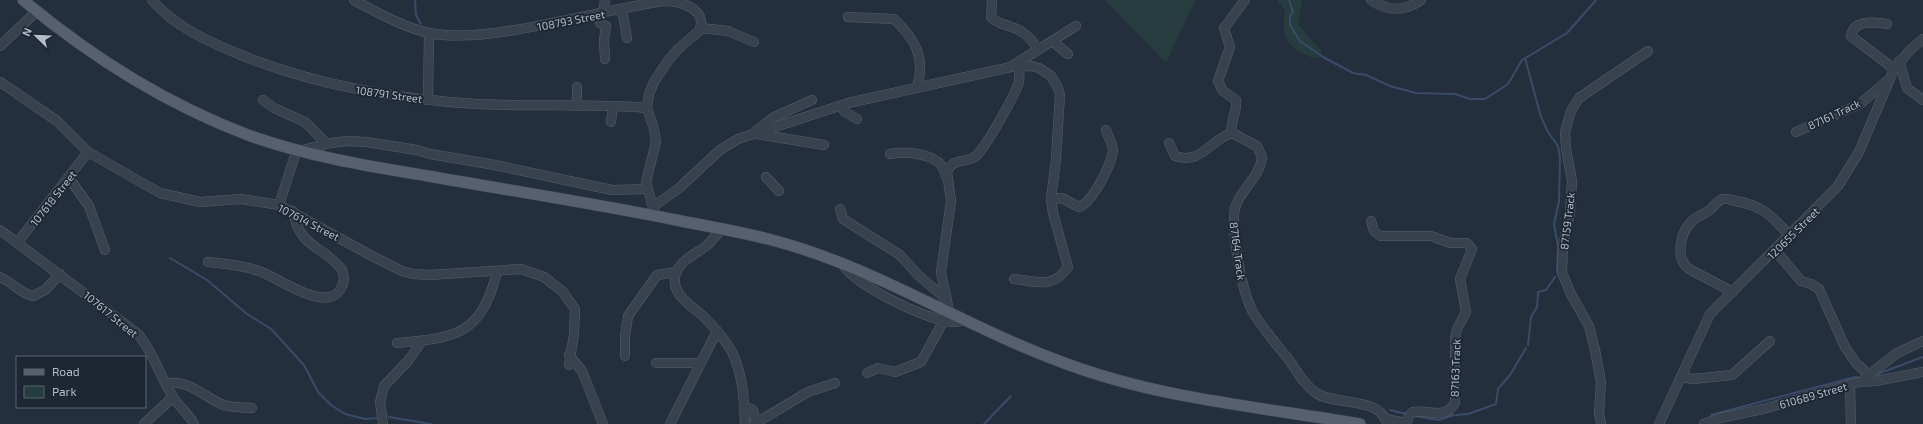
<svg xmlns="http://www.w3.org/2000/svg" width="1923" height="424" font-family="'Exo 2',sans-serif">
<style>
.green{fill:#263c3f}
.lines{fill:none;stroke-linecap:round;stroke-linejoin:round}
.stream{stroke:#394c67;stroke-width:2}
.minor-casing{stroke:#565f6c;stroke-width:10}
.major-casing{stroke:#414a57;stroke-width:12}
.minor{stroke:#38414e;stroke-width:9}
.major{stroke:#56606e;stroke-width:11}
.labels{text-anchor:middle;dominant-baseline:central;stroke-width:3.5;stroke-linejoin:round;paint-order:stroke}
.street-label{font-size:11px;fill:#b4bcc9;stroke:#1d2633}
</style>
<rect width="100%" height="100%" fill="#242f3e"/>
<g class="green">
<polygon points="1105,0 1197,0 1194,3 1167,61 1164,61"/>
<path d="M 1277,0 L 1301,0 L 1302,4 L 1298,24 L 1321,51 L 1321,58 C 1313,61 1292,49 1288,42 C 1282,32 1283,21 1285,11 Z"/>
</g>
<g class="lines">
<g class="stream">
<polyline points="415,0 416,15 421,24"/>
<polyline points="1289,0 1293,12 1290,16 1290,25 1300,41 1323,57 1353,73 1366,75 1390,86 1416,93 1455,94 1470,99 1485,99 1508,84 1522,60 1567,33 1596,0"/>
<polyline points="1525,58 1541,117 1548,132 1558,146 1560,158 1559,201 1554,224 1558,246 1557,272"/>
<polyline points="170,258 207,280 247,314 271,329 304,365 318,392 331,405 345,414 365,419 379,418"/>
<polyline points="1528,345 1531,317 1537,307 1538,292 1546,290 1555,277"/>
<polyline points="1875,375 1923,357"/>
<polyline points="1390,410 1406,414"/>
<polyline points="1456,415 1468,414 1496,404 1498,389 1510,375 1526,348"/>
<polyline points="1711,415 1855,377 1861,378"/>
<polyline points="1415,416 1439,420 1454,415"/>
<polyline points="389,417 431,424"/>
<polyline points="984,424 1011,396"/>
</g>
<defs>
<g id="minor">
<path d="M 152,0 C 175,27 209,42 241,55 C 317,86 396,99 477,104 C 534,107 591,103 647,108"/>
<path d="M 354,0 C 376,12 405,28 429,33 C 455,38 483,35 508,31 C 560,23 611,9 664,1 C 680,1 709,9 699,31 L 678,49 L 667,62 L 654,82 L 649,94 L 647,108 L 654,129 L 656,142 L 646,182 L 654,211"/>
<path d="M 992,0 L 991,17 C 996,23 1004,24 1011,27 C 1023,30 1033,40 1038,50"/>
<path d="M 1245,0 L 1224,28 L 1230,47 L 1218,81 L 1223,91 L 1236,100 C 1238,111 1229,123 1232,133 L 1257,146 L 1262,157 C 1260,180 1234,193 1234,216 C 1233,240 1242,294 1254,314 C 1264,330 1277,345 1289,360 C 1297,371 1304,385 1316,393 C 1335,406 1381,396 1387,424"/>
<path d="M 1371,0 C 1386,11 1405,12 1421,0"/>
<polyline points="622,9 627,38"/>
<polyline points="603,13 605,0"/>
<polyline points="598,14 600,23 606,26 604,40 605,59"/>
<path d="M 848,17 L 894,19 C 915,39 926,58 917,87"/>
<path d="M 1887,24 C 1875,22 1854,19 1851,36 L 1894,69"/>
<polyline points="701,28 728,31 754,42"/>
<polyline points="1052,41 1068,54"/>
<polyline points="0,46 37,11"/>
<polyline points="1899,61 1907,88 1923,100"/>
<polyline points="1012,66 1076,26"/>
<polyline points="0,82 57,121 88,152 160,193 200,202 241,199 279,205 370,255 402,271 413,274 430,275 521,269 544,277 562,291 575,309 574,334 569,365"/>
<polyline points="577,87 577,106"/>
<polyline points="263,100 274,108 305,122 326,143"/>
<polyline points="428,100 429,33"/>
<polyline points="840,106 845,112 857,119"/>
<polyline points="611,122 613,106"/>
<polyline points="756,131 774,117 812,100"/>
<polyline points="1796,132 1860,104 1888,80"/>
<polyline points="757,134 824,145"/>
<path d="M 1169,143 L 1175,156 C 1202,165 1209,140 1232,133"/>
<polyline points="302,150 331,143 348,141 366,142 417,150 430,154 495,165 612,190 647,189"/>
<path d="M 890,154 C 905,151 932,153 942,166 C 944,169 945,175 947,178"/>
<polyline points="766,177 779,191"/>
<polyline points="69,178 89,206 105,250"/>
<path d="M 1051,199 L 1062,198 L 1079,207 C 1092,203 1111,165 1113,151 C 1113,145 1108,136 1106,130"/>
<polyline points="279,205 297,149"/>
<path d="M 654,206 L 678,189 L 720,150 L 738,139 L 848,103 L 1011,67 L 1031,66 L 1039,68 L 1051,76 L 1058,88 L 1060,95 L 1056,159 L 1051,199 L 1053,213 L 1068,267 C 1052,290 1037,281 1014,279"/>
<polyline points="840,209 843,219 900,255 918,275 945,298"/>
<path d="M 1371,221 L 1374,231 L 1380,236 L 1431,236 L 1450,243 L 1467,243 L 1472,249 L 1460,279 L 1466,312 L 1457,329 L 1455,339 L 1455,402 C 1446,421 1428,409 1413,412 L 1409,416 L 1406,424"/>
<path d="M 722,229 C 716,235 711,242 705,247 C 694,255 681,260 676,273 C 669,294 691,305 704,317 C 714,327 725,339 732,352 C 743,375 744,399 745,424"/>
<path d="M 0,230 L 138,334 C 154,353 160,377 173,397 C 179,406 188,414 194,424"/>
<polyline points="17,243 88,152"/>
<polyline points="1775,250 1801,281 1811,284 1819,289 1845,347 1856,363 1868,374"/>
<path d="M 208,262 C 226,264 242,265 259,271 C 278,277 324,313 340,290 C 344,284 345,277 342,270 C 324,245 300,250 293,211"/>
<path d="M 841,262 C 853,285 926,320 952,322 C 957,322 962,321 967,320"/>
<path d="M 0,277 C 12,282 21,294 33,296 L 45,290 L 60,274"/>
<path d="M 1733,292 L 1689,269 C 1675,258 1680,234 1691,222 C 1697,216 1705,214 1711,209 C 1715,205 1718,200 1723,199 C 1727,198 1731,200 1735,201 C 1762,205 1772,216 1790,236"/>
<path d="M 397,343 C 456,338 481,335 497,272"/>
<polyline points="569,355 582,371 603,424"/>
<polyline points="625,356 625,336 628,316 657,275 677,272"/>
<polyline points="656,363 700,363"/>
<path d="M 867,373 L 878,368 L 895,372 L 921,362 L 949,311 L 941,272 L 951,201 L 947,172 C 952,157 968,164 977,155 C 988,143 1014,97 1019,82 C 1020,77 1019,72 1019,67"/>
<polyline points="1681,377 1693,379 1732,375 1770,341"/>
<polyline points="1865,378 1897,353 1923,341"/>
<path d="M 166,384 C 187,378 203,396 221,404 C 230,408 243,407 252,408"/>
<polyline points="1850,385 1851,424"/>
<polyline points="744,406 753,410 756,424"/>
<polyline points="1386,419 1406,423"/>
<polyline points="756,423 808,392 835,383"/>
<polyline points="144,424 173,397"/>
<polyline points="383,424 380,402 384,386 408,361 422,341"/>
<polyline points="670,424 717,331"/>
<polyline points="1601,424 1599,413 1601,382 1595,350 1589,326 1572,296 1562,273 1563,246 1570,213 1572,181 1566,149 1565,132 1571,111 1579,98 1648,51"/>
<polyline points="1659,424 1710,314 1838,186 1859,152 1894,69 1910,50 1923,39"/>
<polyline points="1704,424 1720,418 1763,409 1859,382 1876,381 1923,372"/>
</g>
<path id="major" d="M 23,0 C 90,56 166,104 248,135 C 306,156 368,166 428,176 C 513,191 597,204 681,221 C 711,227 742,232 772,240 C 876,267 966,328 1067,364 C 1161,399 1261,407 1360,424"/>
</defs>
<use href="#minor" class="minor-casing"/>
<use href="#major" class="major-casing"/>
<use href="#minor" class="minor"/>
<use href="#major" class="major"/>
</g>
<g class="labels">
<g class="street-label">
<text transform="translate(571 20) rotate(-11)">108793 Street</text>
<text transform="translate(389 94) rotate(8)">108791 Street</text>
<text transform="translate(1834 114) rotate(-25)">87161 Track</text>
<text transform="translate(53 198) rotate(-52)">107618 Street</text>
<text transform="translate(1567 221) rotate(-83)">87159 Track</text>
<text transform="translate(309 222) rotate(27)">107614 Street</text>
<text transform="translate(1793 233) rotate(-45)">120655 Street</text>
<text transform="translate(1238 251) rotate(82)">87164 Track</text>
<text transform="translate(111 314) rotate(39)">107617 Street</text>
<text transform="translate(1455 368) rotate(-88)">87163 Track</text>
<text transform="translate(1813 395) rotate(-16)">610689 Street</text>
</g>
</g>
<rect x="16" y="356" width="130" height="52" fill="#1d2633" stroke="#59626f"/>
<rect x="24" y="369" width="20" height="6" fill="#56606e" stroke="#59626f"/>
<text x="52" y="376" font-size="12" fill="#b4bcc9">Road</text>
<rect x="24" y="386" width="20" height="12" fill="#263c3f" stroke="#59626f"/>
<text x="52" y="396" font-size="12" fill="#b4bcc9">Park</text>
<g transform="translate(36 36) rotate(293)" stroke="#1d2633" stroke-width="3" paint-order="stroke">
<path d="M0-3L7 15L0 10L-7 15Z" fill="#b4bcc9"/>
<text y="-6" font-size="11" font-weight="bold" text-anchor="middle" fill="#b4bcc9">N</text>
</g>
</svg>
